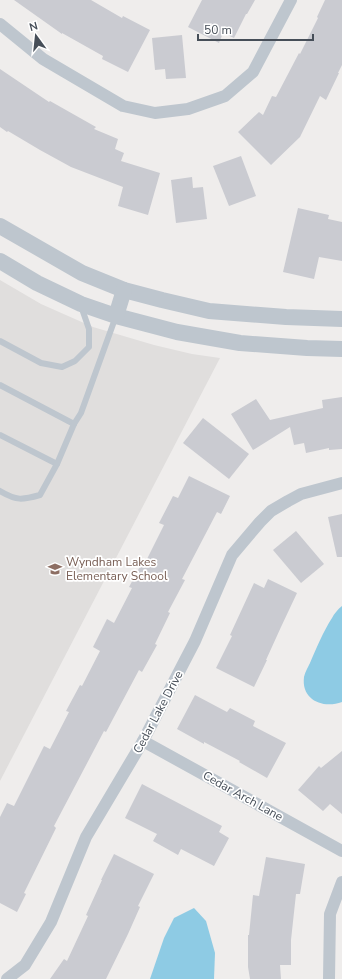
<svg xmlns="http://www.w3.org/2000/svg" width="342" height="979" font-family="'Nunito Sans',sans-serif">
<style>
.education{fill:#e0dedd}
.water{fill:#8ecbe4}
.building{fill:#cacbd1}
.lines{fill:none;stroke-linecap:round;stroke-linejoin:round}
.service{stroke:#bec6ce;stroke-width:6}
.minor{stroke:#bec6ce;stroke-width:12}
.tertiary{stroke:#bec6ce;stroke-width:16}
.labels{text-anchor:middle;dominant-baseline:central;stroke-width:3.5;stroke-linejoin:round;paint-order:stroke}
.education-label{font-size:12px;fill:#785e54;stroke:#fff;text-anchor:start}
.street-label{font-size:12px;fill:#464e58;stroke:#fff}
</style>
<rect width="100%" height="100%" fill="#efedec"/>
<polygon class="education" points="0,280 41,304 93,327 154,345 192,354 220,358 0,781"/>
<g class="water">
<path d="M 342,606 L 342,702 C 323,709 301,700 304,677 C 305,672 308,667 310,663 C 316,649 324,630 332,618 C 334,614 338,609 342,606 Z"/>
<polygon points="194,908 206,921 215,953 214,979 150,979 164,938 174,918"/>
</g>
<g class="building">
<polygon points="14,0 91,0 122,18 123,16 150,30 128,72 102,59 103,56 62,33 62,34"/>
<polygon points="202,0 255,0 247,14 246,14 234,38 223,33 219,43 188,27"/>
<polygon points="325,0 342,0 342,65 338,73 339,73 326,100 320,96 300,137 271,165 238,132 259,112 263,115 272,96 276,97 299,53 300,54 318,18 317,17"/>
<polygon points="182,35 186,78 166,79 165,69 155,70 152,38"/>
<polygon points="0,69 49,102 50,101 96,127 94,129 118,139 115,149 124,153 121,161 160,173 148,215 118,206 123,187 71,167 40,150 8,131 7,132 0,127"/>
<polygon points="241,156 256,196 229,206 213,166"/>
<polygon points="192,177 193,188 203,187 207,219 176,223 171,180"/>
<polygon points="298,208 329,215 328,219 342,222 342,261 319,257 314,279 283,272"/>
<polygon points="342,397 342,449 329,450 329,448 306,453 304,443 294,445 290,427 253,450 231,414 256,399 270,420 323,408 322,400"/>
<polygon points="203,418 249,454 229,479 183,443"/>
<polygon points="189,476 230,496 221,514 217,512 182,579 185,580 168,612 170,613 155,644 157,645 142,672 139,670 106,732 104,731 54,826 56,828 24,893 26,894 17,912 0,903 0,817 7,803 14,806 44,746 50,749 69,712 66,711 80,685 82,686 100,651 93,647 107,619 114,623 132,588 129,587 144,559 146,561 164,525 159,523 173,496 178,498"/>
<polygon points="342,514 342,557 337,557 328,517"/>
<polygon points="296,531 324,564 301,583 273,550"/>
<polygon points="268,579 297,593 281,627 266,660 267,660 254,687 216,668 232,636 230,635 254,583 264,588"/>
<polygon points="195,695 227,712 230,708 255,721 253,726 286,743 267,778 239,762 240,761 204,742 204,744 177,729"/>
<polygon points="342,751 342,814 330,804 323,811 298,790 319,766 321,768"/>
<polygon points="142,784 222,826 219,832 229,838 214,866 181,849 178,855 153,841 157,834 125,818"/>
<polygon points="114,854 154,874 138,906 140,907 128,934 106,979 50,979 64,959 67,961 88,916 86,915 102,880 101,880"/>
<polygon points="266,857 305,864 300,894 296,894 291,940 291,965 280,965 281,979 250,979 248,967 248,935 249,935 253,895 259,896"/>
</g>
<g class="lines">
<g class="service">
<polyline points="0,341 41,363 62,367 75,361 89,347 89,329 81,306"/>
<polyline points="0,385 74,424"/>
<polyline points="0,435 57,464"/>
<path d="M 0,491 C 17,501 22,500 40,495 L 57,464 L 74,424 L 81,413 L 116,316"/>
</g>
<g class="minor">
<polyline points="0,24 43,59 123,106 155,113 188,109 225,96 253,72 291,0"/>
<polyline points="143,741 342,851"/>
<polyline points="7,979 25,965 51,922 86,837 143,741 195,641 232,555 260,522 271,511 288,501 301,494 342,483"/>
<polyline points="329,979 330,914 342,882"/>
</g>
<g class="tertiary">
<polyline points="0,226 82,273 124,290 162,300 209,311 286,317 342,319"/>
<polyline points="0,261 37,283 81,304 116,316 177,332 240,343 307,348 342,349"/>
<polyline points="116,316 124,290"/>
</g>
</g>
<defs>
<symbol id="school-bare" viewBox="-9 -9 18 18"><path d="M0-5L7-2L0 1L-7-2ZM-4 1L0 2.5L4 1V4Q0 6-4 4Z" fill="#8d6e63" stroke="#fff" stroke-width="2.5" paint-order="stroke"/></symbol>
</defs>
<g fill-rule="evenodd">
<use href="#school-bare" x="45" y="559" width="20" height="20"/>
</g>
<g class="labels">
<g class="education-label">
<text x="66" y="562">Wyndham Lakes<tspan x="66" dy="14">Elementary School</tspan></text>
</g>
<g class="street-label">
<text transform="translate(158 712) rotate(-62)">Cedar Lake Drive</text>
<text transform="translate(243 796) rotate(29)">Cedar Arch Lane</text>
</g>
</g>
<g transform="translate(36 36) rotate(345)" stroke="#ffffff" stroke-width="3" paint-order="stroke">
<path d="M0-3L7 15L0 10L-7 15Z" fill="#464e58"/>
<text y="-6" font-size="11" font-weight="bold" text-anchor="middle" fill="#464e58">N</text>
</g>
<path d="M198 34v6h115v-6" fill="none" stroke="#464e58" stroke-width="2"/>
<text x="204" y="34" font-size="12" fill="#464e58" stroke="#ffffff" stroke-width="3" paint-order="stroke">50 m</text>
</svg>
